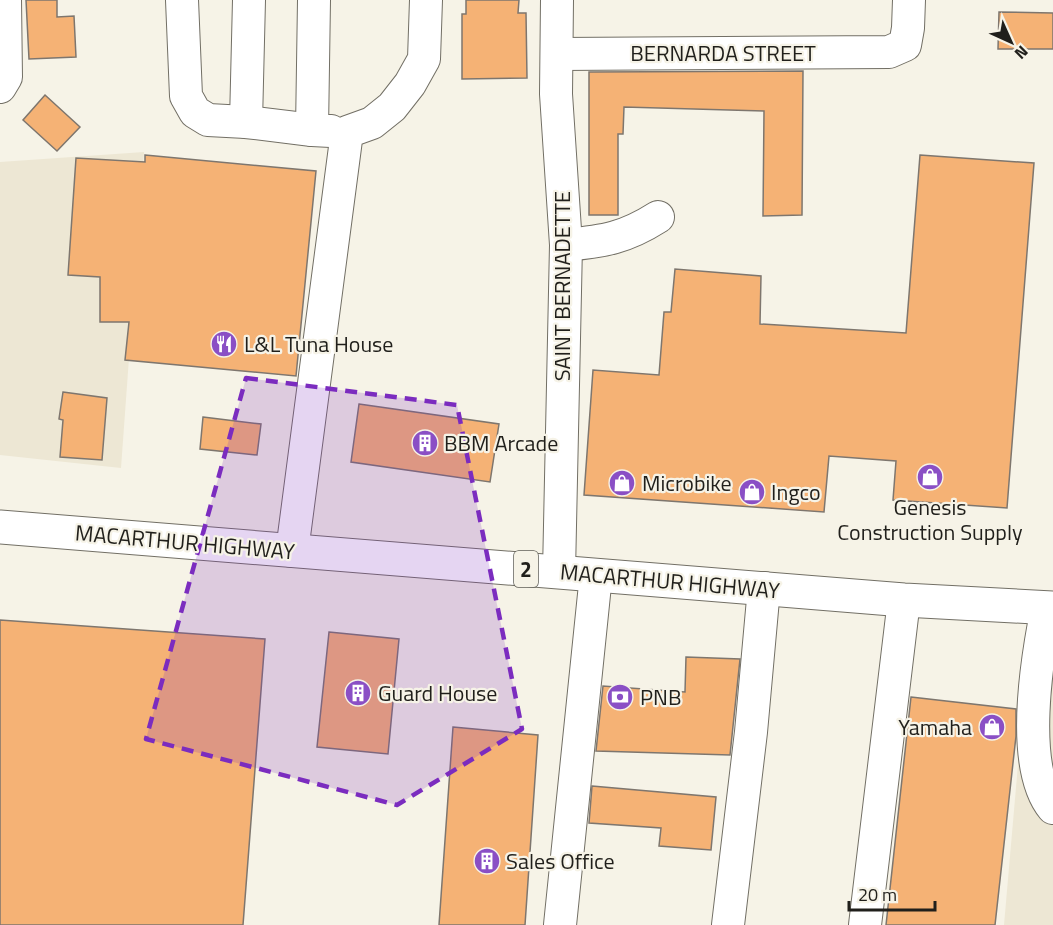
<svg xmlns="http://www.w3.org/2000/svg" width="1053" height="925" font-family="'Titillium Web',sans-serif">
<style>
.built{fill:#ede7d4}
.building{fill:#f5b275;stroke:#7e766e;stroke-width:1.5}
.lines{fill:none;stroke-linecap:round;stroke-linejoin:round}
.minor-casing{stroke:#726f65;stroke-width:34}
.highway-casing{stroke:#726f65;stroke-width:35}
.minor{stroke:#fff;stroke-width:32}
.highway{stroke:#fff;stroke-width:33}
.marked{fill:#7b2cbf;fill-opacity:0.2;stroke:#7b2cbf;stroke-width:4.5;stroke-dasharray:12 8;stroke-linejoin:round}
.labels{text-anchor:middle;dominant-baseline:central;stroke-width:4.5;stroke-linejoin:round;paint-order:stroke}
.shield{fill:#f6f3e7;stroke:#605f58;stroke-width:1.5}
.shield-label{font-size:21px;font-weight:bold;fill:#201f1b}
.street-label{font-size:22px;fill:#201f1b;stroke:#f6f3e7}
.poi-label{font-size:22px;fill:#201f1b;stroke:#f6f3e7;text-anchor:start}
</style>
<rect width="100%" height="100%" fill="#f6f3e7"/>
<g class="built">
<polygon points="144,152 121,468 0,455 0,162"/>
<polygon points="1028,650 1053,653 1053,925 1004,925"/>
</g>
<g class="building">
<polygon points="26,0 57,0 57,17 74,16 76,57 29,59"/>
<polygon points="466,0 519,0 518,13 526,13 527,78 462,79 462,14 466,14"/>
<polygon points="999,12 1053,13 1053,49 998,49"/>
<polygon points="803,71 802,215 763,216 764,111 624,107 623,134 618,134 618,215 589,215 589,72"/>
<polygon points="45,95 80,127 57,151 23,120"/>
<polygon points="145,155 316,171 296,376 125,360 129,322 100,322 100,277 68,275 76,158 145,162"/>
<polygon points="920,155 1034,163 1007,508 893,500 896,461 829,456 824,512 584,495 593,370 659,375 664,312 671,312 675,269 761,276 760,324 906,333"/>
<polygon points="63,392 107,398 102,460 60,457 63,420 59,419"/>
<polygon points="359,404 499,424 490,482 351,462"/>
<polygon points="203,417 261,424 257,455 200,449"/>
<polygon points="0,620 265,639 243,925 0,925"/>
<polygon points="329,632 399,639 388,754 317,747"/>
<polygon points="686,657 740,659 730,755 596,751 603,686 685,692"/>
<polygon points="911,697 1016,709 1016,736 995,925 886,925"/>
<polygon points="453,727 538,735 525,925 439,925"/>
<polygon points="592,786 716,797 711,850 659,846 661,828 589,823"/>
</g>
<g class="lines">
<defs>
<g id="minor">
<polyline points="182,0 186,96 195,112 208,120 246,122 312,130"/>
<polyline points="314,0 312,130 331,131"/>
<polyline points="557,0 556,94 566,245 559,572"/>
<polyline points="558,54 889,52 905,45 908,28 909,0"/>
<polyline points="0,87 6,77 5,0"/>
<polyline points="246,122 249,0"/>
<path d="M 566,245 C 605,241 625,238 658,217"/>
<polyline points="292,551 347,132 372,123 392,107 410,84 424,59 426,0"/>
<path d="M 1047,608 C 1037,658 1019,767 1053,808"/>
<polyline points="560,925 596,575"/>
<polyline points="728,925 751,732 764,588"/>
<polyline points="865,925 904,600"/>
</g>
<polyline id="highway" points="0,527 904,600 1053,608"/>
</defs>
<use href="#minor" class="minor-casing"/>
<use href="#highway" class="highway-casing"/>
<use href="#minor" class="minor"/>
<use href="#highway" class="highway"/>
</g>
<path class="marked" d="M 246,378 L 457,405 L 522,729 L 397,805 L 146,739 Z"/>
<defs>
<symbol id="restaurant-disc" viewBox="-11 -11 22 22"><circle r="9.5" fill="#8a4fc5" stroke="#f6f3e7"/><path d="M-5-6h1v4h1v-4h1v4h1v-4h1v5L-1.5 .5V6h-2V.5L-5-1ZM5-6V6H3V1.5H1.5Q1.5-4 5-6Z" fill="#fff"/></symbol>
<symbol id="building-disc" viewBox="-11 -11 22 22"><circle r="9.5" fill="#8a4fc5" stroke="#f6f3e7"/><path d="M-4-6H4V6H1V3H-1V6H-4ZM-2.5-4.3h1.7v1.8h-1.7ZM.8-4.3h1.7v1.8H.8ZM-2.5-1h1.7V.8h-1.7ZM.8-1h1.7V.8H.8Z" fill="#fff"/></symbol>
<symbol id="shop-disc" viewBox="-11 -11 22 22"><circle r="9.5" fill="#8a4fc5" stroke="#f6f3e7"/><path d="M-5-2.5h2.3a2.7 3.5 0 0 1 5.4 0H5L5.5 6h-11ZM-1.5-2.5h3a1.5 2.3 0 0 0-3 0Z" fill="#fff"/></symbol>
<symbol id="bank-disc" viewBox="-11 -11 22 22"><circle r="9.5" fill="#8a4fc5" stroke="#f6f3e7"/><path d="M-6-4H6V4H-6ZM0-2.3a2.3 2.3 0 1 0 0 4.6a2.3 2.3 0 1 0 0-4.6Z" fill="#fff"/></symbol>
</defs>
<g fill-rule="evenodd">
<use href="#restaurant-disc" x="209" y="329" width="30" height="30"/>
<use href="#building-disc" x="410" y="428" width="30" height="30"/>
<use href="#shop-disc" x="915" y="462" width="30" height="30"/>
<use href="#shop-disc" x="607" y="468" width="30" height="30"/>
<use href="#shop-disc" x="737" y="477" width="30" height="30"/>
<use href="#building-disc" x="343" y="678" width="30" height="30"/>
<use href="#bank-disc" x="605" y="682" width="30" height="30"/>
<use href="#shop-disc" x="977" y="712" width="30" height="30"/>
<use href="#building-disc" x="472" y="846" width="30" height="30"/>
</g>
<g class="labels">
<rect class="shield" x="514" y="551" width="24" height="36" rx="4.5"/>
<g class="shield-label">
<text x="526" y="569">2</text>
</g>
<g class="street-label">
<text x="723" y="53">BERNARDA STREET</text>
<text transform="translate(562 286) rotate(-90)">SAINT BERNADETTE</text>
<text transform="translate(185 542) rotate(5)">MACARTHUR HIGHWAY</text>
<text transform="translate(670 581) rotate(5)">MACARTHUR HIGHWAY</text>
</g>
<g class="poi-label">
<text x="244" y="344">L&amp;L Tuna House</text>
<text x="444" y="443">BBM Arcade</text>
<text x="642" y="483">Microbike</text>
<text x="771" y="492">Ingco</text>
<text x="930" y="507" text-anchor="middle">Genesis<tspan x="930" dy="25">Construction Supply</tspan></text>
<text x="378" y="693">Guard House</text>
<text x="640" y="697">PNB</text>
<text x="972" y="727" text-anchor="end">Yamaha</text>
<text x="506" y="861">Sales Office</text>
</g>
</g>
<g transform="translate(1011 42) rotate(135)" stroke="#f6f3e7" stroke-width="4.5" paint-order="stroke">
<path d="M0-4.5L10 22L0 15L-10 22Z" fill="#201f1b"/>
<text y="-9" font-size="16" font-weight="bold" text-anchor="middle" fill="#201f1b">N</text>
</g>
<path d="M849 901v9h86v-9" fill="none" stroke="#201f1b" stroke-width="3"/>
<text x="858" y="901" font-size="18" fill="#201f1b" stroke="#f6f3e7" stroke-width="4.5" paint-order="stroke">20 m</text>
</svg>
